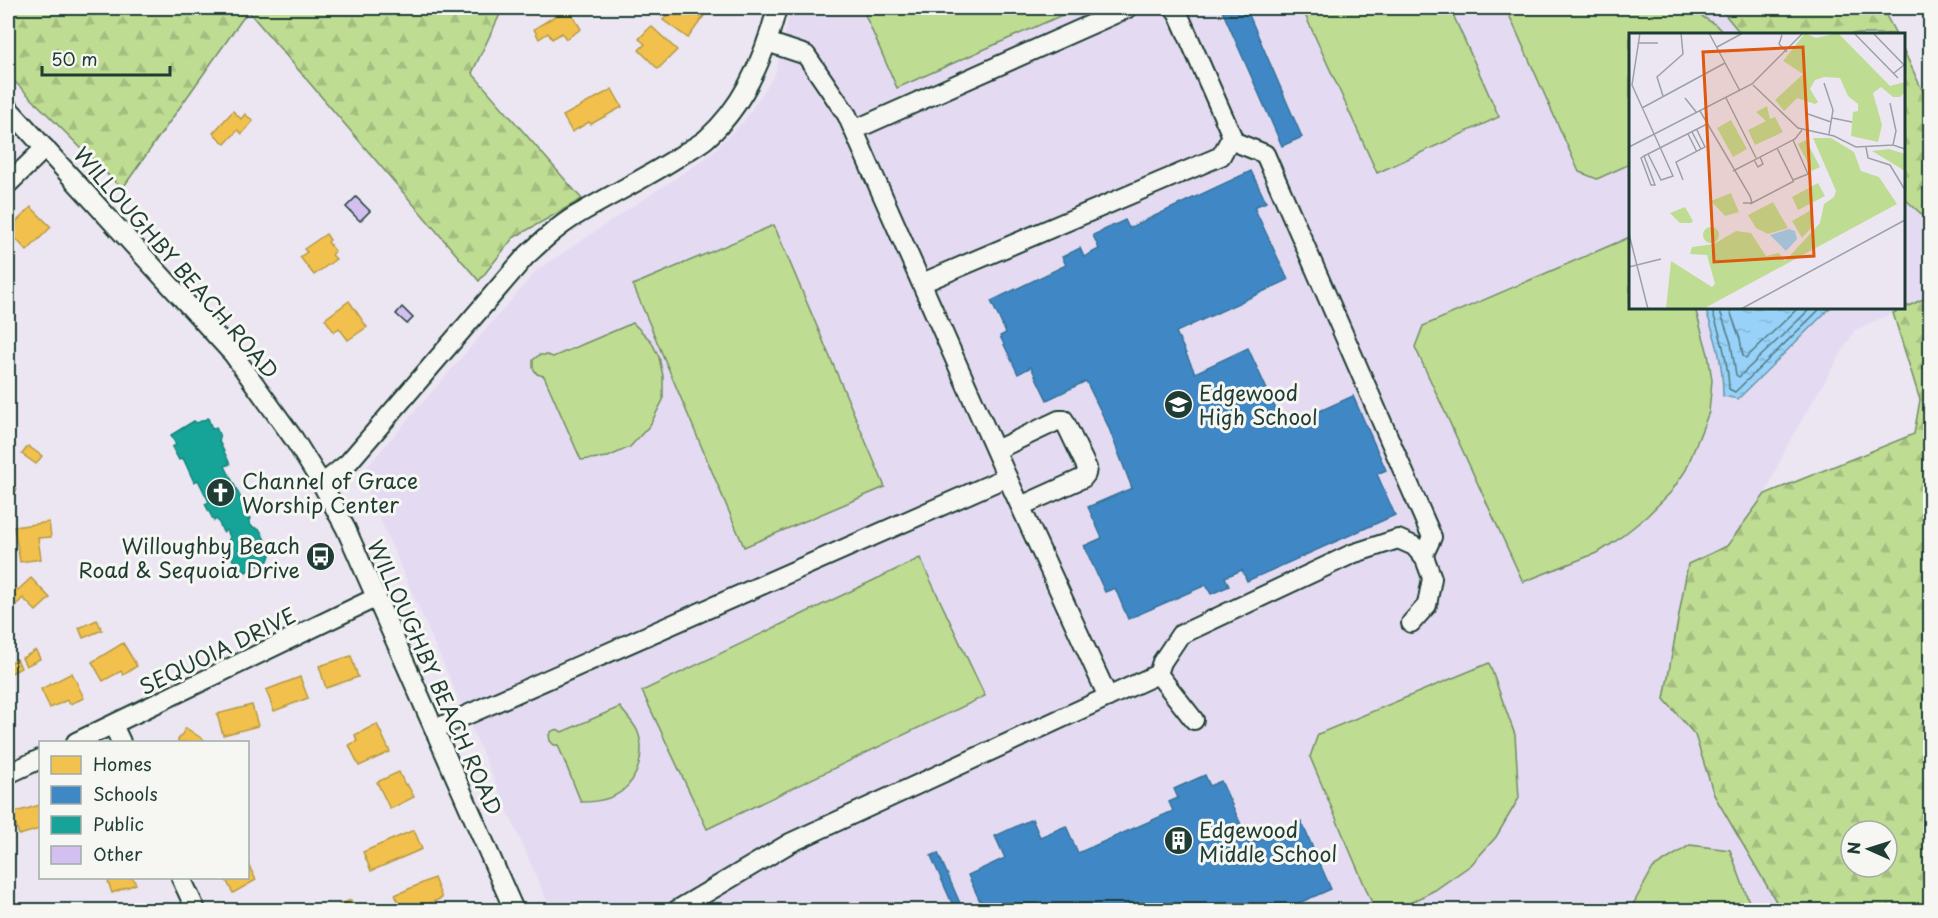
<svg xmlns="http://www.w3.org/2000/svg" width="1938" height="918" font-family="'Playpen Sans',sans-serif">
<style>
.built{fill:#e4dbf2}
.green{fill:#bfdc93;stroke:#6f8c64;stroke-width:1.5}
.forest{fill:url(#forest-firs);stroke:#6f8c64;stroke-width:1.5;fill-rule:evenodd}
.water{fill:url(#water-ripples);stroke:#6896aa;stroke-width:1.5}
.homes{fill:#f2c14e;stroke:#b39946;stroke-width:1.5}
.schools{fill:#3f88c5;stroke:#35729a;stroke-width:1.5}
.public{fill:#17a398;stroke:#19847a;stroke-width:1.5}
.lines{fill:none;stroke-linecap:round;stroke-linejoin:round}
.shore{stroke:#4f7982;stroke-width:1.5}
.building{fill:#d3c0f1;stroke:#1f3d34;stroke-width:1.5}
.minor-casing{stroke:#1f3d34;stroke-width:22}
.minor{stroke:#f6f6f2;stroke-width:18}
.labels{text-anchor:middle;dominant-baseline:central;stroke-width:6;stroke-linejoin:round;paint-order:stroke}
.street-label{font-size:21px;fill:#1f3d34;stroke:#f6f6f2}
.poi-label{font-size:21px;fill:#1f3d34;stroke:#f6f6f2;text-anchor:start}
.inset-road{fill:none;stroke:#9aa2a6;stroke-width:1.5}
.view{fill:#de580e;fill-opacity:0.15;stroke:#de580e;stroke-width:3}
.inset-edge{fill:none;stroke:#1f3d34;stroke-width:3}
</style>
<defs>
<pattern id="forest-firs" width="22" height="20" patternUnits="userSpaceOnUse" patternTransform="scale(1.5)"><rect width="22" height="20" fill="#bfdc93"/><path d="M5 1l3.5 6h-7zM16 11l3.5 6h-7z" fill="#a4be7f"/></pattern>
<pattern id="water-ripples" width="26" height="14" patternUnits="userSpaceOnUse" patternTransform="scale(1.5)"><rect width="26" height="14" fill="#98d2f8"/><path d="M2 4q2-2 4 0t4 0M15 11q2-2 4 0t4 0" fill="none" stroke="#83b5d5"/></pattern>
</defs>
<rect width="100%" height="100%" fill="#ece6f2"/>
<filter id="ink" filterUnits="userSpaceOnUse"><feTurbulence type="fractalNoise" baseFrequency=".0167" numOctaves="2"/><feDisplacementMap in="SourceGraphic" scale="12" xChannelSelector="R" yChannelSelector="G"/><feConvolveMatrix kernelMatrix="1 2 1 2 8 2 1 2 1" color-interpolation-filters="sRGB"/></filter>
<g filter="url(#ink)">
<polygon class="built" points="791,8 1716,8 1723,12 1741,34 1630,34 1630,308 1904,308 1904,198 1930,222 1930,296 1855,330 1789,442 1761,503 1727,546 1688,564 1664,699 1695,735 1714,795 1781,910 551,910 368,492 367,467 537,270 706,158 744,121 775,74"/>
<g class="green">
<polygon points="870,8 1078,8 897,88 863,10"/>
<polygon points="1302,8 1450,8 1499,117 1377,173"/>
<polygon points="1506,8 1689,8 1716,25 1724,34 1630,34 1630,164 1597,179 1579,172"/>
<polygon points="774,225 885,487 744,547 633,285"/>
<polygon points="1630,237 1630,308 1695,308 1708,354 1712,380 1709,412 1686,470 1671,492 1646,517 1616,541 1599,552 1523,582 1415,347 1423,326"/>
<polygon points="633,323 651,341 659,357 663,376 663,400 650,425 630,447 608,457 581,460 544,376 537,374 533,368 533,360 539,355 547,355 553,357"/>
<polygon points="920,558 985,696 707,829 642,691"/>
<polygon points="1489,663 1515,735 1519,798 1496,837 1471,865 1435,890 1400,908 1395,910 1375,910 1310,757 1318,734"/>
<path d="M 620,707 C 625,714 633,722 637,730 C 646,750 639,778 622,791 C 611,800 594,802 581,802 L 558,745 L 554,745 L 550,741 L 549,735 L 552,731 L 557,729 L 562,732 Z"/>
<polygon points="1690,845 1730,850 1752,910 1630,910 1653,868"/>
</g>
<g class="forest">
<polygon points="8,8 503,8 472,73 582,199 513,238 479,281 248,11 122,189 8,75"/>
<polygon points="1716,8 1882,8 1896,34 1741,34 1723,12"/>
<polygon points="1904,51 1930,107 1930,222 1904,198"/>
<path d="M 1930,296 L 1930,910 L 1781,910 L 1714,795 L 1695,735 L 1664,699 L 1688,564 L 1727,546 L 1765,494 L 1914,434 L 1920,400 L 1893,313 ZM 1851,831 L 1887,831 L 1887,867 L 1851,867 Z"/>
</g>
<path class="water" d="M 1705,308 L 1830,308 L 1738,399 L 1723,396 C 1723,362 1716,339 1705,308 Z"/>
<g class="homes">
<polygon points="568,8 581,29 566,39 562,33 552,39 548,33 539,39 534,29"/>
<polygon points="672,8 693,8 704,16 688,38 663,20"/>
<polygon points="651,26 677,50 658,69 639,50 645,44 639,39"/>
<polygon points="612,89 622,107 591,124 589,122 572,132 563,116"/>
<polygon points="233,111 241,119 245,114 253,121 242,134 238,130 225,144 213,133"/>
<polygon points="31,207 51,227 27,251 8,230"/>
<polygon points="326,234 330,240 328,242 335,251 332,255 336,259 314,275 300,257 307,252 304,249"/>
<polygon points="349,301 367,327 348,340 339,328 334,332 325,319"/>
<polygon points="28,446 42,456 36,464 22,454"/>
<polygon points="8,483 17,489 8,505"/>
<polygon points="49,522 51,537 38,538 41,559 20,562 14,527"/>
<polygon points="31,578 50,598 36,611 23,598 8,613 8,583 9,581 18,590"/>
<polygon points="97,620 102,630 83,638 79,628"/>
<polygon points="123,643 137,666 123,675 121,671 103,681 92,662"/>
<polygon points="36,650 40,659 26,666 22,658"/>
<polygon points="351,656 358,677 326,688 319,666"/>
<polygon points="17,659 21,668 8,675 8,664"/>
<polygon points="72,673 84,698 70,704 67,700 50,708 41,689"/>
<polygon points="300,677 308,698 274,711 266,690"/>
<polygon points="252,705 258,726 223,735 217,714"/>
<polygon points="8,706 13,706 12,729 8,729"/>
<polygon points="377,724 390,752 359,766 349,745 357,741 355,735"/>
<polygon points="186,728 207,742 178,742 178,740"/>
<polygon points="399,772 405,785 407,784 414,797 390,809 377,782"/>
<polygon points="40,805 40,829 19,835 12,813"/>
<polygon points="414,830 422,849 371,871 363,852"/>
<polygon points="248,864 256,880 233,893 225,878 248,878"/>
<polygon points="107,878 133,878 136,884 112,893"/>
<polygon points="434,878 442,898 413,910 402,910 395,895"/>
<polygon points="351,900 355,909 341,910 339,905"/>
</g>
<g class="schools">
<polygon points="1221,8 1246,8 1302,137 1282,146"/>
<polygon points="1251,171 1266,202 1254,207 1288,280 1176,332 1195,373 1248,348 1284,427 1353,396 1386,470 1377,474 1395,515 1247,581 1242,570 1225,577 1229,586 1211,594 1206,585 1128,619 1115,588 1105,592 1084,546 1102,538 1088,507 1132,488 1108,426 1086,381 1047,400 1031,367 1018,374 1000,336 1006,333 991,301 1066,265 1062,257 1080,248 1084,257 1099,249 1093,235 1125,220 1129,228"/>
<polygon points="1205,775 1210,786 1221,781 1250,844 1301,821 1331,889 1283,910 984,910 968,875 1005,858 995,836 1032,819 1040,837 1066,826 1078,853 1173,811 1169,802 1178,798 1174,789"/>
<polygon points="938,853 963,910 955,910 931,856"/>
</g>
<polygon class="public" points="208,418 212,429 216,427 220,437 219,441 230,464 225,466 251,519 248,521 250,523 251,526 260,530 271,552 268,561 246,572 237,569 226,545 230,537 227,530 223,532 217,519 214,521 205,504 209,502 198,480 194,482 183,458 179,460 172,447 176,445 171,435 194,421 197,423"/>
<g class="lines">
<g class="shore">
<path d="M 1711,308 C 1721,335 1728,360 1729,389 L 1735,392 L 1821,308"/>
<polyline points="1719,308 1731,343 1736,375 1739,377 1811,308"/>
<polyline points="1729,308 1740,339 1743,356 1746,358 1798,308"/>
</g>
</g>
<g class="building">
<polygon points="356,197 370,211 360,221 346,207"/>
<polygon points="402,307 413,318 407,324 396,314"/>
</g>
<g class="lines">
<defs>
<g id="minor">
<polyline points="767,42 806,55 847,115 1007,477 1108,697"/>
<polyline points="8,108 233,354 294,439 322,484 346,529 514,910"/>
<polyline points="854,130 1128,8"/>
<polyline points="1230,140 1265,154 1432,537 1423,556"/>
<polyline points="8,184 45,148"/>
<polyline points="922,283 1221,156 1232,136 1177,11 1173,8"/>
<polyline points="996,450 1059,420 1064,420 1087,468 1086,474 1083,478 1021,506"/>
<path d="M 322,484 L 348,463 L 525,257 C 541,242 557,227 575,216 C 610,195 648,177 683,154 C 690,149 699,145 706,139 C 744,106 765,55 777,8"/>
<polyline points="1158,674 1194,720"/>
<polyline points="113,725 121,742"/>
<polyline points="435,729 1007,477"/>
<polyline points="76,742 377,597"/>
<polyline points="8,774 40,759"/>
<polyline points="181,878 196,910"/>
<polyline points="677,910 790,843 1158,674 1162,662 1180,635 1352,554 1398,539 1414,546 1425,559 1432,578 1427,605 1411,623"/>
</g>
</defs>
<use href="#minor" class="minor-casing"/>
<use href="#minor" class="minor"/>
</g>
</g>
<defs>
<symbol id="school-disc" viewBox="-11 -11 22 22"><circle r="9.5" fill="#1f3d34" stroke="#f6f6f2"/><path d="M0-5L7-2L0 1L-7-2ZM-4 1L0 2.5L4 1V4Q0 6-4 4Z" fill="#fff"/></symbol>
<symbol id="church-disc" viewBox="-11 -11 22 22"><circle r="9.5" fill="#1f3d34" stroke="#f6f6f2"/><path d="M-1.2-6h2.4v3.5h3.3v2.4h-3.3V6h-2.4V-.1h-3.3v-2.4h3.3Z" fill="#fff"/></symbol>
<symbol id="bus-disc" viewBox="-11 -11 22 22"><circle r="9.5" fill="#1f3d34" stroke="#f6f6f2"/><path d="M-5-6H5V4H4V6H2V4H-2V6H-4V4H-5ZM-3.5-4V0h7V-4ZM-3.5 1.2v1.5H-2V1.2ZM2 1.2v1.5H3.5V1.2Z" fill="#fff"/></symbol>
<symbol id="building-disc" viewBox="-11 -11 22 22"><circle r="9.5" fill="#1f3d34" stroke="#f6f6f2"/><path d="M-4-6H4V6H1V3H-1V6H-4ZM-2.5-4.3h1.7v1.8h-1.7ZM.8-4.3h1.7v1.8H.8ZM-2.5-1h1.7V.8h-1.7ZM.8-1h1.7V.8H.8Z" fill="#fff"/></symbol>
</defs>
<g fill-rule="evenodd">
<use href="#school-disc" x="1162" y="388" width="33" height="33"/>
<use href="#church-disc" x="204" y="476" width="33" height="33"/>
<use href="#bus-disc" x="304" y="540" width="33" height="33"/>
<use href="#building-disc" x="1162" y="824" width="33" height="33"/>
</g>
<g class="labels">
<g class="street-label">
<text transform="translate(177 262) rotate(49)">WILLOUGHBY BEACH ROAD</text>
<text transform="translate(217 650) rotate(-26)">SEQUOIA DRIVE</text>
<text transform="translate(436 677) rotate(66)">WILLOUGHBY BEACH ROAD</text>
</g>
<g class="poi-label">
<text x="1199" y="392">Edgewood<tspan x="1199" dy="24">High School</tspan></text>
<text x="242" y="480">Channel of Grace<tspan x="242" dy="24">Worship Center</tspan></text>
<text x="300" y="545" text-anchor="end">Willoughby Beach<tspan x="300" dy="24">Road &amp; Sequoia Drive</tspan></text>
<text x="1199" y="829">Edgewood<tspan x="1199" dy="24">Middle School</tspan></text>
</g>
</g>
<g transform="translate(1629 33)">
<rect width="276" height="276" fill="#ece6f2"/>
<path d="M 138,73 L 141,86 L 146,84 L 154,99 L 126,112 L 119,97 L 137,88 L 127,79 ZM 102,87 L 118,116 L 104,124 L 88,95 ZM 177,107 L 191,134 L 183,138 L 169,111 ZM 189,150 L 196,163 L 169,177 L 163,164 ZM 102,160 L 110,179 L 96,183 L 82,168 ZM 144,169 L 159,195 L 139,201 L 127,195 L 119,182 ZM 56,174 L 64,188 L 62,190 L 51,190 L 41,180 ZM 182,177 L 184,193 L 173,205 L 163,188 ZM74 202a8 8 0 1 1 16 0a8 8 0 1 1-16 0Z" fill="#bfdc93"/>
<path d="M 176,0 L 187,5 L 209,0 L 261,53 L 276,49 L 276,59 L 271,64 L 264,64 L 252,54 L 244,60 L 253,92 L 249,109 L 222,103 L 224,79 L 229,78 L 229,71 L 219,63 L 211,45 L 195,44 L 186,47 L 181,56 L 189,69 L 186,71 L 168,65 L 155,78 L 146,67 L 174,41 L 154,28 ZM 184,105 L 202,105 L 225,119 L 232,138 L 250,144 L 268,171 L 74,276 L 37,276 L 42,228 L 83,254 L 86,251 L 78,222 L 61,221 L 63,214 L 85,211 L 107,198 L 122,200 L 137,223 L 150,220 L 156,228 L 191,190 L 195,171 L 205,164 L 207,158 ZM 260,116 L 276,121 L 276,138 L 243,118 Z" fill="#bfdc93"/>
<path d="M 160,196 L 166,198 L 168,206 L 157,218 L 141,202 Z" fill="#98d2f8"/>
<path class="inset-road" d="M 11,0 L 3,52 L 44,143 L 32,147 L 19,121M 80,0 L 111,58M 225,0 L 269,45M 244,0 L 275,32 L 265,40M 153,2 L 150,11 L 158,19M 9,10 L 29,10M 88,14 L 114,0M 195,50 L 204,77 L 200,101M 124,52 L 169,95 L 205,103 L 227,114 L 264,112 L 276,116M 34,63 L 28,44 L 54,21 L 52,0M 56,65 L 68,80M 97,65 L 127,125M 261,70 L 267,98 L 264,112M 13,75 L 96,30M 71,78 L 121,163 L 123,170 L 114,170M 179,81 L 202,89M 203,85 L 223,89M 63,99 L 72,116M 59,101 L 68,119M 0,114 L 123,51 L 174,0M 237,114 L 239,125 L 261,132 L 276,157M 148,115 L 164,147 L 179,141 L 164,107M 15,123 L 26,152 L 22,152 L 12,125 L 15,123 L 17,122 L 78,91M 125,127 L 129,134 L 134,131 L 131,124M 104,138 L 166,106 L 173,97M 54,147 L 47,129 L 76,114 L 68,97M 121,171 L 165,148M 0,201 L 19,276M 0,234 L 32,226M 112,276 L 276,187"/>
<path class="view" d="M 174,14 L 185,223 L 85,229 L 74,19 Z"/>
<rect width="276" height="276" class="inset-edge"/>
</g>
<rect width="1938" height="918" fill="none" stroke="#f6f6f2" stroke-width="30"/>
<rect x="15" y="15" width="1908" height="888" fill="none" stroke="#1f3d34" stroke-width="2" filter="url(#ink)"/>
<rect x="39" y="741" width="210" height="138" fill="#f6f6f2" stroke="#a0aca6" stroke-width="1.5"/>
<rect x="51" y="756" width="30" height="18" fill="#f2c14e" stroke="#a0aca6" stroke-width="1.5"/>
<text x="93" y="771" font-size="18" fill="#1f3d34">Homes</text>
<rect x="51" y="786" width="30" height="18" fill="#3f88c5" stroke="#a0aca6" stroke-width="1.5"/>
<text x="93" y="801" font-size="18" fill="#1f3d34">Schools</text>
<rect x="51" y="816" width="30" height="18" fill="#17a398" stroke="#a0aca6" stroke-width="1.5"/>
<text x="93" y="831" font-size="18" fill="#1f3d34">Public</text>
<rect x="51" y="846" width="30" height="18" fill="#d3c0f1" stroke="#a0aca6" stroke-width="1.5"/>
<text x="93" y="861" font-size="18" fill="#1f3d34">Other</text>
<g transform="translate(1869 849) rotate(273)"><circle r="28" fill="#f6f6f2" stroke="#a0aca6" stroke-width="1.5"/>
<path d="M0-4.5L10 22L0 15L-10 22Z" fill="#1f3d34"/>
<text y="-9" font-size="16" font-weight="bold" text-anchor="middle" fill="#1f3d34">N</text>
</g>
<path d="M42 66v9h128v-9" fill="none" stroke="#1f3d34" stroke-width="3"/>
<text x="51" y="66" font-size="18" fill="#1f3d34" stroke="#f6f6f2" stroke-width="4.5" paint-order="stroke">50 m</text>
</svg>
